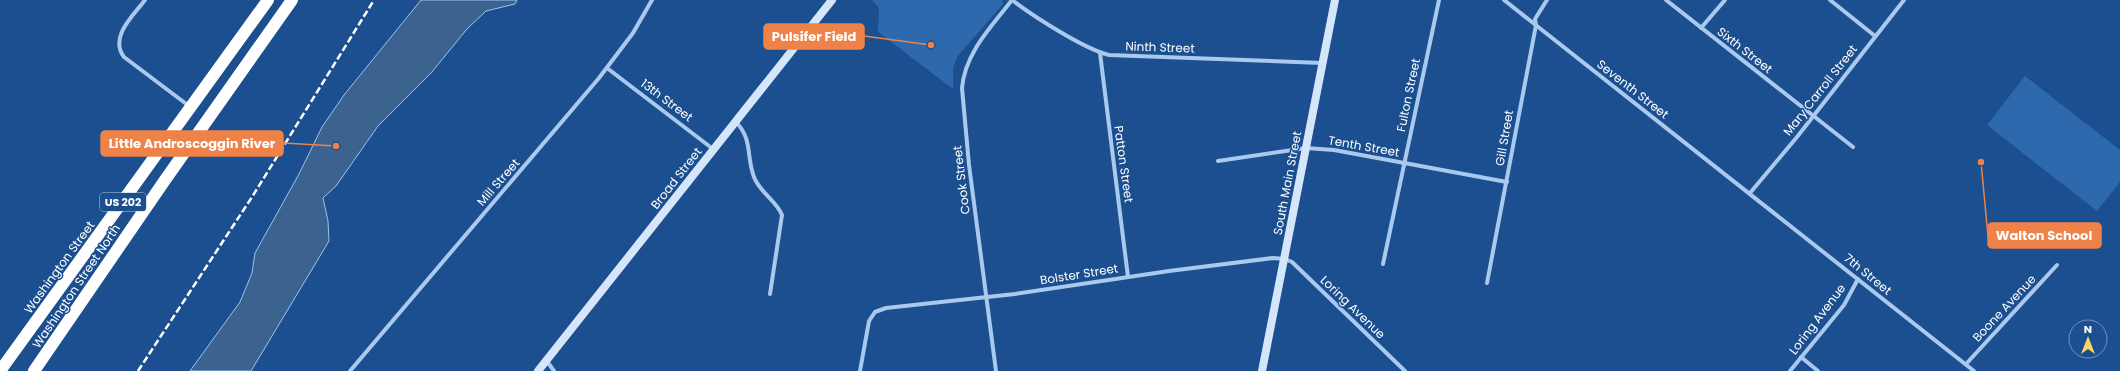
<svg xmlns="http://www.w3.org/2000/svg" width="2120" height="371" font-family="Poppins,sans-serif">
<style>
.green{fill:#2e69ad}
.water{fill:#3c6290;stroke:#9cc4f0}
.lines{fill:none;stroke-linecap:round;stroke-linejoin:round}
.street{stroke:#a9c9ee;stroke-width:4}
.secondary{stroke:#d6e6fa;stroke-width:8}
.highway{stroke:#fff;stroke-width:12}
.rail{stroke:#fff;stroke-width:2.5;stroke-dasharray:7 3;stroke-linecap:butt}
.labels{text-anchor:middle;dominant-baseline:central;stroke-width:3;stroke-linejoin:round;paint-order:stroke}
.shield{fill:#1b4f8f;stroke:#bbcadd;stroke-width:1}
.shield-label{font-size:11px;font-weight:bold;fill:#fff}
.street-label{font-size:12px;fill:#fff;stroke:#1b4f8f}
.leader{fill:none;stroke:#ee8249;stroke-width:1.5}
.callout-dot{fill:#ee8249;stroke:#1b4f8f;stroke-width:1.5}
.callout{fill:#ee8249;stroke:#ee8249;stroke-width:1.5}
.callout-label{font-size:13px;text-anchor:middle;font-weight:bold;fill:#fff}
</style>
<rect width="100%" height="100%" fill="#1b4f8f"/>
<g class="green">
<polygon points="872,0 1002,0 1003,4 957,57 953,68 953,89 878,32 879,8"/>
<polygon points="2025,76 2120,150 2120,182 2097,211 1987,125"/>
</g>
<polygon class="water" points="421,0 517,0 515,4 486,11 467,29 431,73 378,126 336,186 323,198 328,221 329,241 251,371 190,371 240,302 252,273 255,253 299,174 322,127 344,95"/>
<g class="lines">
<g class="street">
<path d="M 145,0 C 133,16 109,37 124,57 L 189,106"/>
<path d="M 1012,0 C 1033,16 1084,49 1109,55 L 1322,63"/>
<polyline points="1504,0 1974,371"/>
<polyline points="1666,0 1853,147"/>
<polyline points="1830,0 1875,36"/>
<polyline points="1701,28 1725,0"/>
<polyline points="1100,53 1128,277"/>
<polyline points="607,68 713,149"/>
<path d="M 736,122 C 753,140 746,156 754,177 C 760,193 776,200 782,215 L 770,294"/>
<polyline points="1218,161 1306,148 1334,150 1507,182"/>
<polyline points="1750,193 1797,137 1904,0"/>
<polyline points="1383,264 1439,0"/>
<polyline points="1487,283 1536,25 1535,19 1547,0"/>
<polyline points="1801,357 1818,371"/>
<polyline points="546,360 554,371"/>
<polyline points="1966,364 2057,265"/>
<polyline points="350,371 599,78 633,33 652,0"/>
<polyline points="860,371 869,321 875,312 886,308 1015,294 1169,271 1273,258 1285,259 1292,262 1405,371"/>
<path d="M 996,371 L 969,165 L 962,88 C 965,53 991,27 1012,0"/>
<polyline points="1790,371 1844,305 1858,279"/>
</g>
<g class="secondary">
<polyline points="538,371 832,0"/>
<polyline points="1262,371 1335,0"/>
</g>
<g class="highway">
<polyline points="0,371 268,0"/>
<polyline points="34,371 165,180 292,0"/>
</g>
<polyline class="rail" points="138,371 252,197 374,0"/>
</g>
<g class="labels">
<rect class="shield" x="100" y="193" width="46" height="18" rx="3"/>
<g class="shield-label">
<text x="123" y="202">US 202</text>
</g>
<g class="street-label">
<text transform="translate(1160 47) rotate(2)">Ninth Street</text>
<text transform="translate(1745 50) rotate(38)">Sixth Street</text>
<text transform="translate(1633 89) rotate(38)">Seventh Street</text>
<text transform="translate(1820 90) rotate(-52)">Mary Carroll Street</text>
<text transform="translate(1408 95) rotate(-78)">Fulton Street</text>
<text transform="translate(667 100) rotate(37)">13th Street</text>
<text transform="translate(1504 138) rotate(-80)">Gill Street</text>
<text transform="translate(1364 146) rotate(10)">Tenth Street</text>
<text transform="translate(1124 164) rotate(82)">Patton Street</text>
<text transform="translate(676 178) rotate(-52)">Broad Street</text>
<text transform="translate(961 180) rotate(-97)">Cook Street</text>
<text transform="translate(498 182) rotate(-49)">Mill Street</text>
<text transform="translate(1287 183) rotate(-79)">South Main Street</text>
<text transform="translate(59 267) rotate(-54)">Washington Street</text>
<text transform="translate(1079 274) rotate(-9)">Bolster Street</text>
<text transform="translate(1868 274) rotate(39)">7th Street</text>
<text transform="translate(76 286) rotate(-56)">Washington Street North</text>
<text transform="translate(1353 307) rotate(44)">Loring Avenue</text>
<text transform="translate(2004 308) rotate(-47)">Boone Avenue</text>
<text transform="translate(1817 319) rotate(-53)">Loring Avenue</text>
</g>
</g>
<path class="leader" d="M931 45L864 36M336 146L283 143M1981 162L1988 236"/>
<g class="callout-dot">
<circle cx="931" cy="45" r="4"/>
<circle cx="336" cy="146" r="4"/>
<circle cx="1981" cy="162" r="4"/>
</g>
<g class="callout">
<rect x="764" y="24" width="100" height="25" rx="4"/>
<rect x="101" y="131" width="182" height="25" rx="4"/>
<rect x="1988" y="223" width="113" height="25" rx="4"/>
</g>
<g class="callout-label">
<text x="814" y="41">Pulsifer Field</text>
<text x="192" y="148">Little Androscoggin River</text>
<text x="2044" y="240">Walton School</text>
</g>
<g transform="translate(2088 339)"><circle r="19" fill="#1b4f8f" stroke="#7695bc"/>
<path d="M0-3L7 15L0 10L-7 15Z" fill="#ffd166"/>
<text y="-6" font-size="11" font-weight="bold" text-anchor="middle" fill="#ffffff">N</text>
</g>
</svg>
